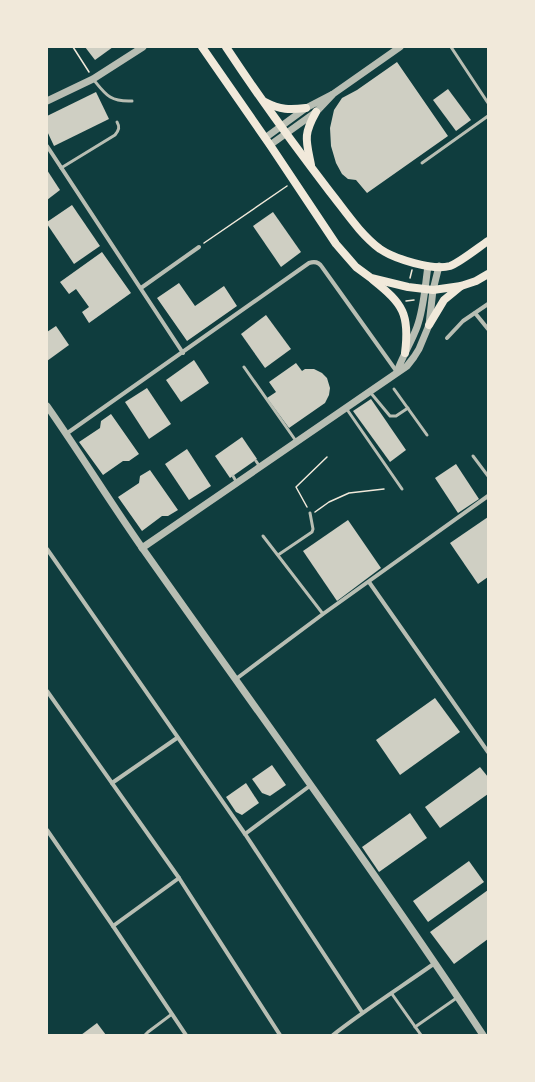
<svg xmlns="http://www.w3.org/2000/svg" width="535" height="1082" font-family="'Work Sans',sans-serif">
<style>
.building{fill:#cfcfc3}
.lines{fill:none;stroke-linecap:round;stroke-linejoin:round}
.path{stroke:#f1e9da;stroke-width:1.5}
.service{stroke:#b8beb3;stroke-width:3}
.minor{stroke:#b8beb3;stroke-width:4}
.tertiary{stroke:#b8beb3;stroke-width:7}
.secondary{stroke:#f1e9da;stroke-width:8}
</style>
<rect width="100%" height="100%" fill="#0f3d3e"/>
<g class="building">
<polygon points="85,47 113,47 95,60"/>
<polygon points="397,62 448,136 367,193 356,180 348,179 342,174 336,163 331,146 330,128 334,110 342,98 357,90"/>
<polygon points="448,89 471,120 456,131 433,100"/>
<polygon points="96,92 109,119 54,146 47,131 47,116"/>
<polygon points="47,170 60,190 47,200"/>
<polygon points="72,205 100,246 74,264 47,224 47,222"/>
<polygon points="273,212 301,252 281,267 253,226"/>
<polygon points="102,252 131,293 89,323 82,312 89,307 76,289 69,294 60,282"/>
<polygon points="179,283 195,306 224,286 237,306 187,341 157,298"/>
<polygon points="266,315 291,349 265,368 241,334"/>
<polygon points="56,326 69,345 47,361 47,332"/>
<polygon points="194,360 209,383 181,402 166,380"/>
<polygon points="296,363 302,371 305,369 314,369 322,373 327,378 330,388 329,395 325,403 289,428 267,398 276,392 269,382"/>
<polygon points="147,388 171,424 149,439 125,402"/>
<polygon points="371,399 406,450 390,462 353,411"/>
<polygon points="111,414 139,454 129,461 123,461 103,475 79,442 100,428 101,421"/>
<polygon points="242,437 257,459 230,478 215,456"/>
<polygon points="187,449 211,486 189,500 165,464"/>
<polygon points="456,464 479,499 458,513 435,478"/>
<polygon points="150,470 178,510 168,516 162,516 142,531 118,497 139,483 140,476"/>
<polygon points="488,517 488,577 478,584 450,543"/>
<polygon points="348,520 381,568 337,601 303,551"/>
<polygon points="435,698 460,732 400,775 376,740"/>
<polygon points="272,765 286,785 270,796 262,793 252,779"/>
<polygon points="480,767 488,777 488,794 440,828 425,807"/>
<polygon points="246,783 259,803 242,815 236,812 226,797"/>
<polygon points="410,813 427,838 379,872 362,847"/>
<polygon points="469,861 484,882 428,922 413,901"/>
<polygon points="488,890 488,939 454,964 430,932"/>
<polygon points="97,1023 106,1035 81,1035"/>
</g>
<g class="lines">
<g class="path">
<polyline points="73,47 89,72"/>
<polyline points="204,243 287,186"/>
<polyline points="410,278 412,270"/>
<polyline points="406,301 414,300"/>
<polyline points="307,507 296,487 327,457"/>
<polyline points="315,512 329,502 349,493 384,489"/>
</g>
<g class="service">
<polyline points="451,47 488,103"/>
<path d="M 93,79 C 106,95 110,102 132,101"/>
<polyline points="422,163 488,116"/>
<path d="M 61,168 L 115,135 C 119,130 120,127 117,122"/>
<polyline points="244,367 296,441"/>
<polyline points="394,389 427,435"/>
<polyline points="370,392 390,416 396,416 408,408"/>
<polyline points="346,408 402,489"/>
<polyline points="473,456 488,476"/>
<polyline points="256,461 260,467"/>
<polyline points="233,476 237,483"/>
<polyline points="263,536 323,614"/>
<polyline points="278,555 312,532 313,529 310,513"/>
<polyline points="392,994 421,1035"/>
<polyline points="415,1027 458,997"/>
<polyline points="145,1035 148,1032 172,1014"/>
</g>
<g class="minor">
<polyline points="47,146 183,353"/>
<polyline points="141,288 199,247"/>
<polyline points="475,313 488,329"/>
<polyline points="447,338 463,321 488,304"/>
<path d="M 66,434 L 309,263 C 315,261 319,262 322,267 L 397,372"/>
<polyline points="47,549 245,834 362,1012"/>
<polyline points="369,582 488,752"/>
<polyline points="236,679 323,614 488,496"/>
<polyline points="47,691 179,878 280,1035"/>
<polyline points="112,783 177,738"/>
<polyline points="47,830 113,926 186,1035"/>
<polyline points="245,834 311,785"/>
<polyline points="113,926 179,878"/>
<path d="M 333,1035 C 366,1009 401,987 435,963"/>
</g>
<g class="tertiary">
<polyline points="47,101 93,79 143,47"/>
<polyline points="265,138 306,108 331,95"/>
<polyline points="270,145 316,112 333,94 400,47"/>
<path d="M 397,372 C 402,357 411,343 417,327 C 424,308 425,286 428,266"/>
<path d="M 47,406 C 80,453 110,502 143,549 C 257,711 374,870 483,1035"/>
<polyline points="142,548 407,366 414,357 419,349 429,325 433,290 439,266"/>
</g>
<g class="secondary">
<polyline points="202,47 270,145 336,244 356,267 371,278 408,287 433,290 461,286 476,281 488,274"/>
<path d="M 226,47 C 259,97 294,145 330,192 C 346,212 360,234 380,249 C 395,259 433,271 450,266 C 459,263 479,247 488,241"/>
<path d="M 265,102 C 280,110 290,110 306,108"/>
<path d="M 311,165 C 306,140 303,135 316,112"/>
<path d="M 373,280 C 403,304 410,314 405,353"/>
<polyline points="429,325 444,300 461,286"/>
</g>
</g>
<rect width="535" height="1082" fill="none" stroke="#f1e9da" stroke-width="96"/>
</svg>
